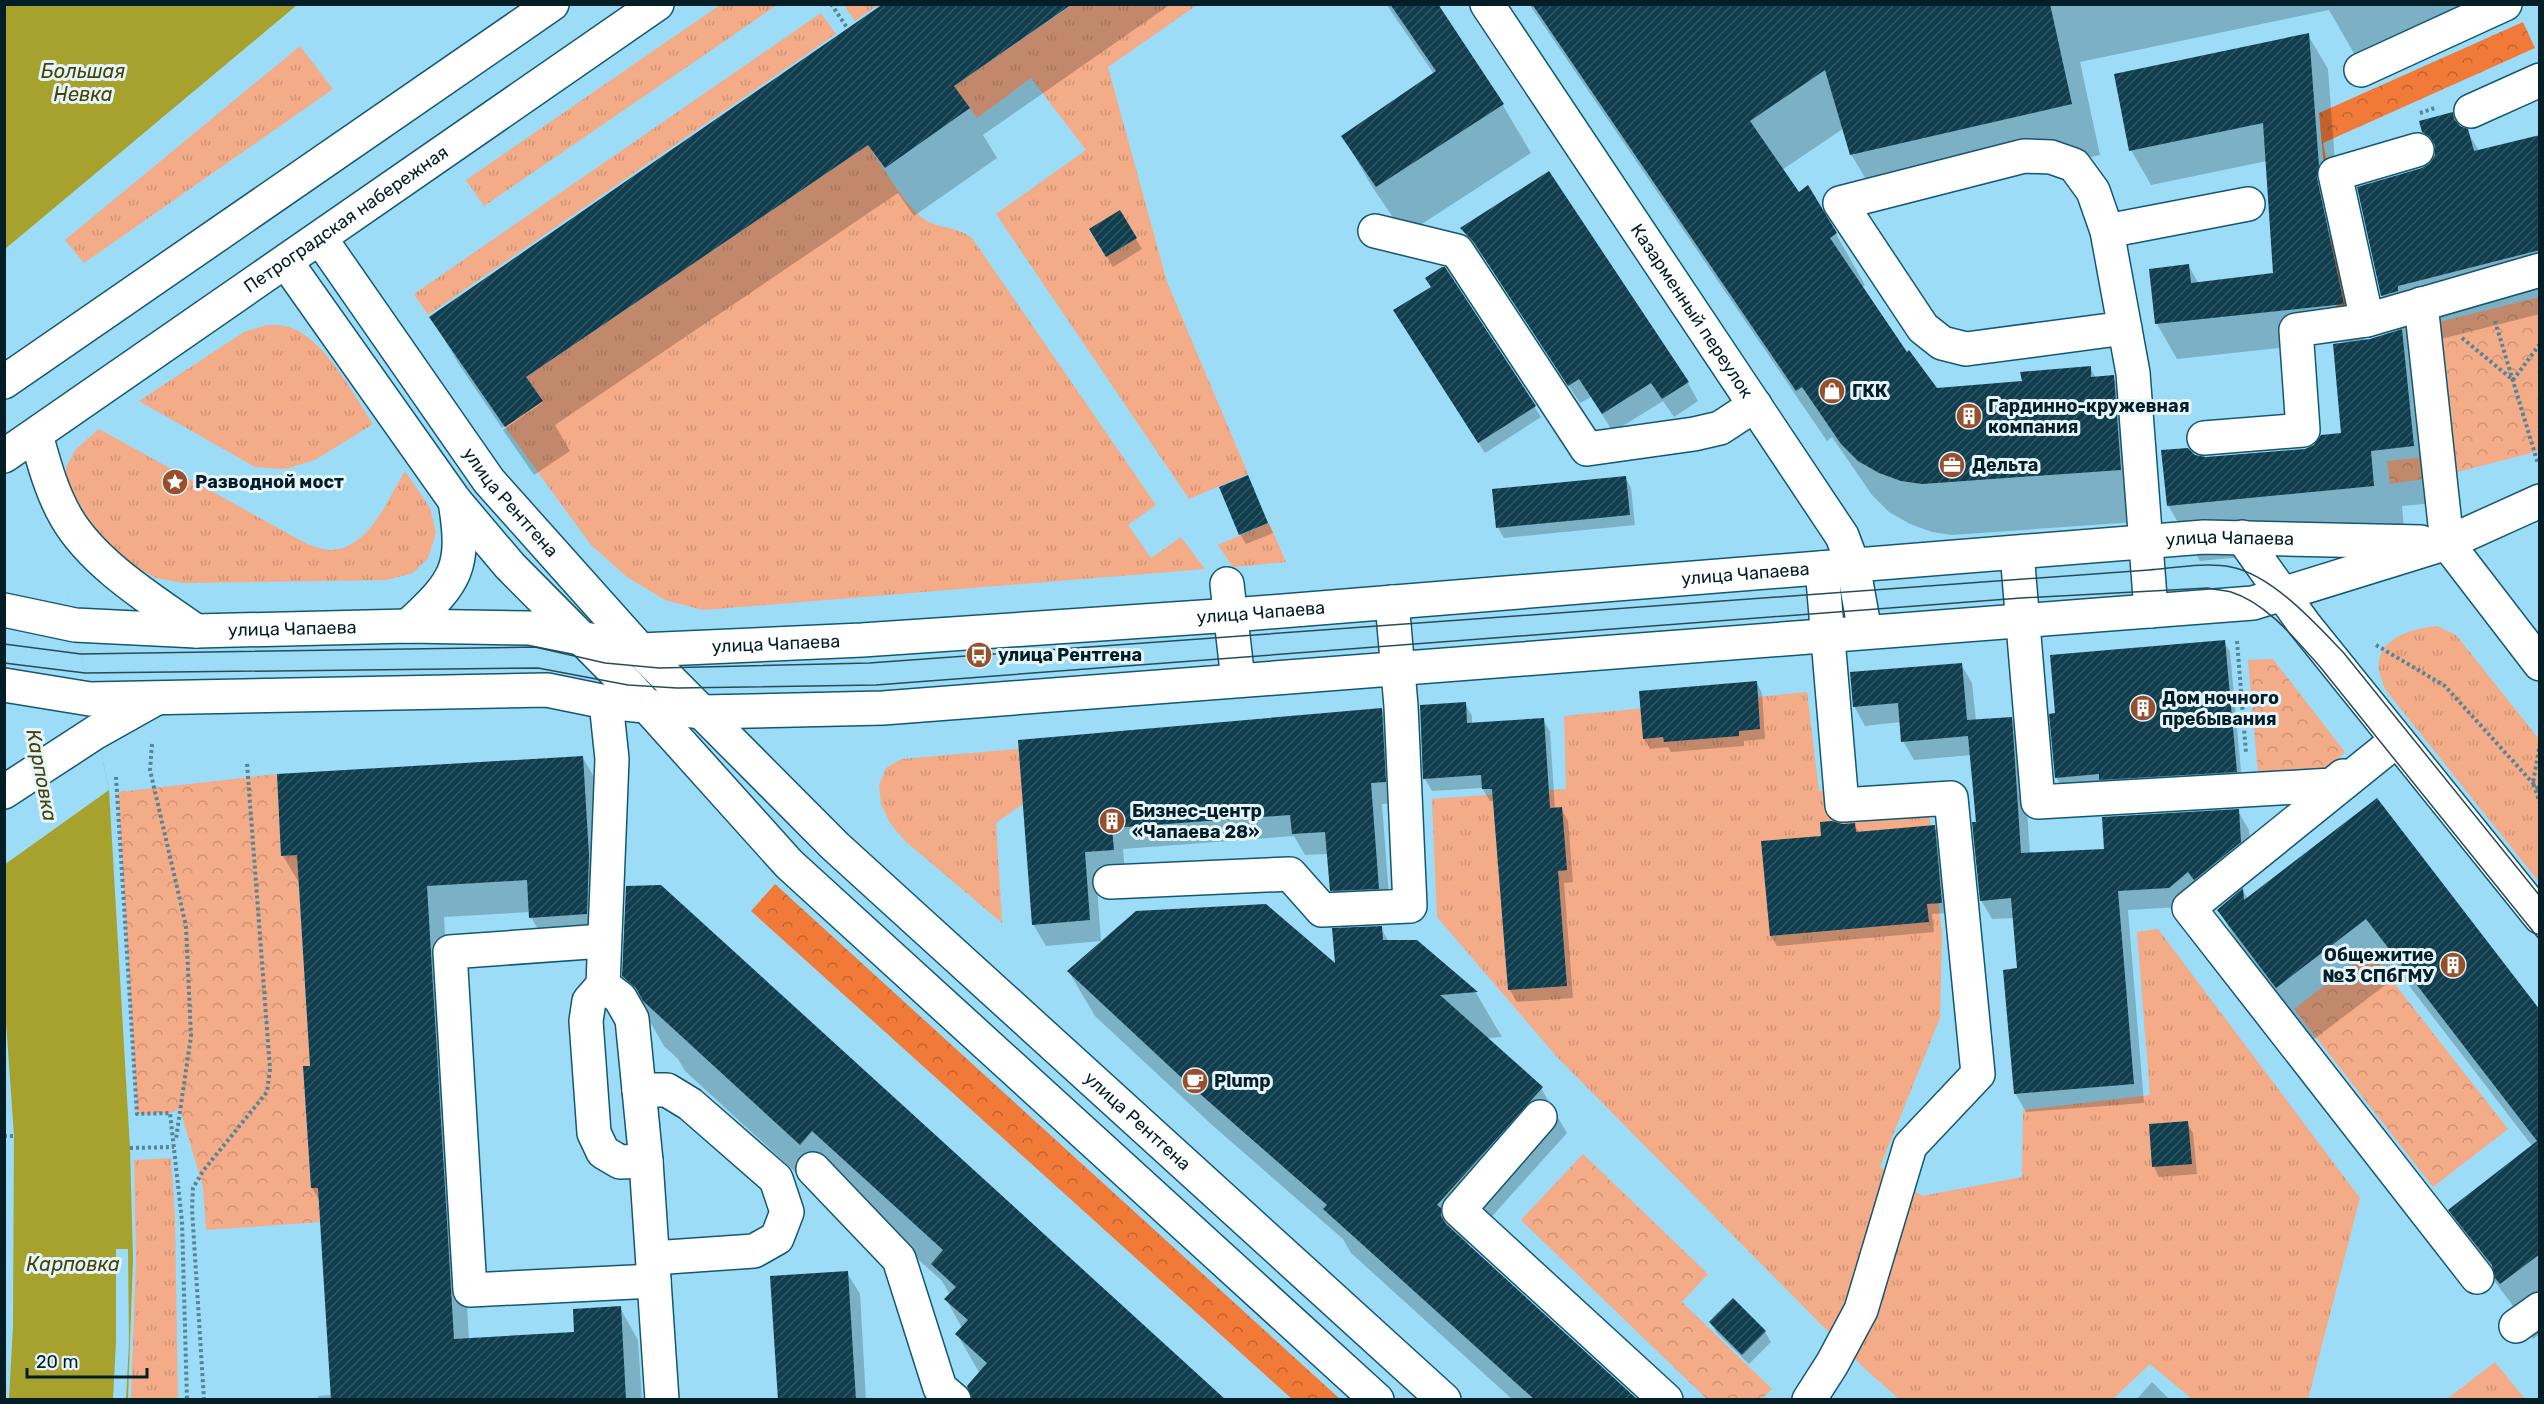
<svg xmlns="http://www.w3.org/2000/svg" width="2544" height="1404" font-family="Rubik,sans-serif">
<style>
.grass{fill:url(#grass-tufts);fill-rule:evenodd}
.forest{fill:url(#forest-crowns)}
.park{fill:url(#park-crowns)}
.water{fill:#a7a12d}
.pier{fill:#9cdcf7}
.shadow{fill:#0003}
.building{fill:url(#building-hatch)}
.lines{fill:none;stroke-linecap:round;stroke-linejoin:round}
.minor-casing{stroke:#145870;stroke-width:36}
.path{stroke:#558497;stroke-width:4;stroke-dasharray:3 3;stroke-linecap:butt}
.minor{stroke:#fff;stroke-width:33}
.tram{stroke:#284b59;stroke-width:1.5}
.labels{text-anchor:middle;dominant-baseline:central;stroke-width:6;stroke-linejoin:round;paint-order:stroke}
.street-label{font-size:18px;fill:#041e28;stroke:#e5f5fc}
.poi-label{font-size:18px;font-weight:bold;fill:#041e28;stroke:#e5f5fc;text-anchor:start}
.water-label{font-size:20px;font-style:italic;fill:#464303;stroke:#e5f5fc}
</style>
<defs>
<pattern id="grass-tufts" width="24" height="20" patternUnits="userSpaceOnUse" patternTransform="scale(1.5)"><rect width="24" height="20" fill="#f3ab88"/><path d="M3 7l-1-3M5 7V3M7 7l1-3M15 17l-1-3M17 17v-4M19 17l1-3" fill="none" stroke="#cf9375"/></pattern>
<pattern id="forest-crowns" width="20" height="18" patternUnits="userSpaceOnUse" patternTransform="scale(1.5)"><rect width="20" height="18" fill="#f27a39"/><path d="M2 6a3 3 0 1 1 6 0M12 15a3 3 0 1 1 6 0" fill="none" stroke="#c26330"/></pattern>
<pattern id="park-crowns" width="20" height="18" patternUnits="userSpaceOnUse" patternTransform="scale(1.5)"><rect width="20" height="18" fill="#f3ab88"/><path d="M2 6a3 3 0 1 1 6 0M12 15a3 3 0 1 1 6 0" fill="none" stroke="#cf9375"/></pattern>
<pattern id="building-hatch" width="6" height="6" patternUnits="userSpaceOnUse" patternTransform="scale(1.5)"><rect width="6" height="6" fill="#103e4e"/><path d="M-1 1l2-2M0 6l6-6M5 7l2-2" fill="none" stroke="#315764"/></pattern>
</defs>
<rect width="100%" height="100%" fill="#9cdcf7"/>
<g class="grass">
<polygon points="720,5 777,5 484,206 466,180"/>
<polygon points="844,5 878,5 855,21"/>
<path d="M 1072,5 L 1197,5 L 1108,67 L 1167,282 L 1248,474 L 1189,499 L 996,214 L 1086,150 L 1031,78 L 977,118 L 954,86 ZM 1120,211 L 1137,238 L 1106,257 L 1089,230 Z"/>
<polygon points="821,13 836,34 428,315 414,294"/>
<polygon points="300,46 333,89 84,263 65,240"/>
<path d="M 868,145 C 882,165 909,213 929,222 C 945,229 957,227 972,238 L 1156,505 L 1128,525 L 1151,558 L 1181,537 L 1205,569 L 703,610 L 665,600 L 627,577 L 591,545 L 505,427 L 542,401 L 526,377 Z"/>
<path d="M 267,325 C 273,325 280,325 286,326 C 324,336 352,393 373,424 L 315,460 L 285,469 L 255,467 L 139,401 L 244,332 Z"/>
<path d="M 99,429 L 307,544 C 314,546 323,550 330,550 C 368,550 388,499 405,471 L 430,508 L 436,533 L 428,558 L 413,573 L 387,580 L 183,583 L 156,578 L 131,564 L 81,517 L 67,492 L 66,467 L 76,449 Z"/>
<polygon points="1269,523 1286,562 1233,567 1218,545"/>
<path d="M 2437,626 L 2456,635 L 2539,739 L 2539,882 L 2385,689 C 2383,683 2380,676 2379,670 C 2375,639 2412,628 2437,626 Z"/>
<polygon points="1807,692 1819,791 1926,784 1942,934 1940,1018 1880,1167 1922,1196 2022,1177 2023,1110 2150,1095 2137,932 2158,929 2360,1198 2308,1399 2192,1399 2150,1364 2113,1399 1899,1399 1865,1369 1557,1057 1437,917 1432,799 1566,789 1564,716"/>
<polygon points="1019,749 1023,804 996,823 1002,923 904,840 890,823 881,804 879,785 886,768 901,759"/>
<polygon points="171,1158 175,1221 178,1399 131,1399 136,1259 134,1160"/>
<polygon points="2495,1362 2525,1399 2447,1399"/>
</g>
<g class="forest">
<polygon points="2523,22 2535,48 2323,143 2357,307 2337,310 2319,113"/>
<polygon points="775,884 1340,1399 1292,1399 751,911"/>
</g>
<g class="park">
<polygon points="2539,297 2539,451 2438,477 2390,484 2387,461 2424,457 2411,329"/>
<polygon points="2273,659 2345,752 2327,769 2258,773 2248,660"/>
<polygon points="277,774 281,856 297,855 310,1066 303,1066 311,1188 318,1188 320,1222 206,1230 203,1187 180,1109 170,1113 137,1114 118,792"/>
<polygon points="2369,951 2508,1129 2433,1187 2294,1009"/>
<polygon points="1583,1154 1708,1274 1682,1302 1772,1389 1762,1399 1707,1399 1521,1220"/>
</g>
<g class="water">
<polygon points="5,4 297,4 297,5 5,249"/>
<polygon points="4,282 109,790 130,1148 133,1259 128,1399 9,1399 13,1326 14,1136 4,993"/>
</g>
<g class="pier">
<polygon points="5,282 109,790 4,865"/>
<polygon points="116,1249 128,1249 129,1342 126,1399 113,1399 116,1341"/>
</g>
<g class="shadow">
<polygon points="885,4 1171,4 983,135 997,158 914,216 898,193 555,425 570,451 534,475 503,430 542,403 542,399 502,428 460,366 431,317"/>
<polygon points="1386,4 1435,4 1502,104 1531,153 1405,235 1371,185 1343,136 1434,74"/>
<polygon points="1529,4 2485,4 2359,62 2329,10 2080,62 2100,155 1881,205 1851,154 1844,128 1782,170 1798,194 1836,234 1865,285 1862,287 1907,354 1936,390 2024,382 2090,368 2096,378 2113,377 2142,428 2150,521 1952,535 1932,532 1910,524 1889,512 1872,495 1832,437 1827,441"/>
<polygon points="2308,35 2328,69 2338,202 2336,214 2364,341 2403,331 2382,296 2359,188 2423,169 2432,164 2437,154 2424,132 2452,114 2459,127 2467,131 2479,151 2540,136 2540,314 2429,342 2445,502 2402,506 2405,541 2200,561 2168,505 2195,456 2205,458 2305,450 2343,434 2345,341 2177,359 2157,324 2151,270 2188,265 2199,284 2274,274 2267,161 2151,185 2131,150"/>
<polygon points="1119,212 1142,249 1113,267 1091,230"/>
<polygon points="1462,228 1688,383 1698,401 1674,417 1663,401 1613,432 1591,397 1580,403 1485,259 1472,247"/>
<polygon points="1444,269 1541,417 1485,453 1401,321 1432,287"/>
<polygon points="1247,477 1273,533 1246,544 1240,534"/>
<polygon points="1625,477 1631,488 1635,525 1504,538 1498,528"/>
<polygon points="2224,642 2230,652 2242,782 2062,788 2056,777"/>
<polygon points="1961,664 1972,683 1976,721 2011,718 2022,738 2030,854 2106,850 2238,811 2249,830 2251,862 2180,907 2128,910 2144,1103 2026,1112 2015,1093 2018,970 2014,918 1992,919 1981,900 1972,755 1914,760 1903,741 1901,722 1865,726 1854,706"/>
<polygon points="1756,682 1762,693 1765,739 1744,741 1744,746 1671,752 1668,747 1650,749 1644,738"/>
<polygon points="1465,704 1472,716 1472,724 1543,719 1550,732 1555,809 1561,808 1568,821 1573,882 1564,883 1573,998 1517,1002 1510,990 1495,801 1490,801 1482,788 1432,791 1425,779"/>
<polygon points="1381,709 1394,731 1397,803 1382,804 1390,910 1344,912 1332,890 1328,854 1305,855 1294,836 1123,849 1125,871 1096,873 1101,941 1046,946 1033,924 1020,741"/>
<polygon points="583,758 601,789 605,946 549,949 531,917 530,912 444,917 469,1339 576,1333 620,1308 638,1340 642,1400 318,1400 318,1396 332,1395 321,1203 312,1188 312,1067 301,886 283,856"/>
<polygon points="2377,800 2540,1012 2540,1334 2533,1339 2511,1303 2483,1266 2450,1210 2533,1147 2400,974 2309,1043 2251,966 2219,910 2243,891 2248,899"/>
<polygon points="1854,824 1860,834 1934,827 1940,837 1947,913 1932,914 1934,932 1777,946 1771,936 1823,837 1842,825"/>
<polygon points="1381,928 1389,942 1417,941 1476,993 1502,1037 1486,1038 1541,1088 1567,1133 1467,1244 1636,1400 1513,1400 1351,1253 1343,1239 1211,1124 1095,1016 1069,972 1337,967"/>
<polygon points="624,976 1224,1400 980,1374 957,1334 962,1328 946,1299 950,1295 942,1281 853,1200 841,1214 685,1071 678,1059 664,1046"/>
<polygon points="2187,1123 2193,1133 2197,1174 2159,1177 2154,1167"/>
<polygon points="847,1273 860,1294 866,1400 779,1400"/>
<polygon points="1711,1323 1765,1332 1771,1342 1749,1364 1717,1333"/>
<polygon points="2152,1382 2170,1400 2136,1400"/>
</g>
<g class="building">
<polygon points="883,4 1072,4 954,86 970,108 885,168 868,145 526,377 543,401 505,427 429,317"/>
<polygon points="1390,4 1438,4 1504,104 1376,187 1341,136 1436,71"/>
<polygon points="1532,4 2050,4 2072,104 1850,155 1825,70 1750,121 1799,192 1808,185 1837,233 1830,238 1907,352 1909,350 1937,388 2022,381 2020,372 2091,366 2091,377 2114,375 2121,470 1922,484 1901,481 1879,473 1858,461 1841,444 1802,387 1796,391"/>
<polygon points="2309,33 2319,166 2317,178 2344,304 2155,324 2149,269 2189,264 2191,283 2273,273 2263,123 2129,151 2114,74"/>
<polygon points="2453,112 2454,119 2460,126 2468,129 2474,151 2540,135 2540,250 2398,286 2398,291 2381,296 2357,187 2422,168 2430,163 2435,155 2435,145 2430,137 2422,132 2419,121"/>
<polygon points="1549,171 1689,382 1662,399 1651,383 1602,414 1579,379 1568,386 1473,241 1460,228"/>
<polygon points="1120,210 1137,238 1106,257 1089,229"/>
<polygon points="1442,267 1445,267 1536,406 1478,443 1393,310 1431,287 1425,278"/>
<polygon points="2402,329 2414,446 2371,451 2374,486 2167,506 2161,450 2188,448 2195,455 2206,457 2305,449 2314,445 2321,435 2341,433 2333,344 2370,339"/>
<polygon points="1248,475 1268,523 1239,535 1219,487"/>
<polygon points="1626,476 1630,515 1496,528 1492,489"/>
<polygon points="2225,640 2237,772 2099,780 2099,774 2055,778 2049,714 2055,713 2050,655"/>
<polygon points="1962,663 1967,720 2012,717 2021,853 2104,849 2102,817 2239,809 2241,842 2194,880 2188,872 2169,888 2118,891 2134,1084 2014,1094 2003,970 2017,968 2011,898 1980,901 1972,822 1976,822 1968,736 1901,742 1898,703 1853,707 1850,672"/>
<polygon points="1757,681 1760,729 1739,731 1739,736 1664,742 1663,737 1643,739 1639,691"/>
<polygon points="1466,702 1467,723 1544,718 1550,808 1562,807 1567,870 1558,871 1567,986 1508,990 1492,789 1482,789 1481,775 1423,779 1420,705"/>
<polygon points="1382,708 1386,782 1371,783 1379,889 1330,891 1325,832 1292,834 1290,815 1112,828 1114,850 1085,852 1090,920 1032,925 1018,740"/>
<polygon points="583,756 589,855 587,914 529,918 527,880 427,886 454,1339 574,1332 573,1309 621,1306 626,1400 331,1400 318,1188 311,1188 303,1066 310,1066 297,855 281,856 277,774"/>
<polygon points="2377,798 2540,1010 2540,1254 2500,1284 2495,1278 2492,1265 2448,1210 2537,1141 2366,919 2276,988 2217,910 2243,888 2244,900"/>
<polygon points="1832,821 1843,824 1855,823 1856,832 1935,825 1942,903 1927,904 1929,922 1770,936 1761,841 1821,836 1820,822"/>
<polygon points="661,885 908,1110 1226,1400 972,1400 967,1386 987,1363 955,1334 968,1320 944,1299 956,1287 931,1264 943,1250 812,1131 800,1145 643,1001 636,988 622,976 626,886"/>
<polygon points="1266,904 1335,963 1332,928 1382,926 1383,940 1417,940 1478,992 1440,995 1543,1087 1437,1205 1441,1208 1441,1216 1446,1224 1638,1400 1535,1400 1323,1209 1327,1205 1183,1079 1067,971 1136,911"/>
<polygon points="2188,1121 2192,1164 2152,1167 2149,1124"/>
<polygon points="848,1271 856,1400 778,1400 770,1276"/>
<polygon points="1733,1298 1766,1331 1742,1355 1709,1322"/>
</g>
<g class="lines">
<defs>
<g id="minor">
<path id="s1" d="M 1487,4 L 1842,536 L 1853,565 L 1865,632"/>
<polyline points="2361,70 2505,4"/>
<polyline points="2471,111 2540,80"/>
<polyline points="1375,231 1457,251 1587,449 1694,434 1720,428 1755,405"/>
<polyline points="2107,231 2248,204"/>
<path id="s2" d="M 320,238 L 489,481 L 640,650 L 835,846 L 1444,1400"/>
<polyline points="286,262 455,501 510,566 628,685 789,864 1377,1400"/>
<polyline points="2421,304 2447,543 2540,664"/>
<polyline points="2367,320 2335,174 2417,150"/>
<polyline points="2125,328 1966,349 1942,343 1923,328 1840,203 2024,156 2051,157 2074,165 2093,191 2107,231 2133,373 2151,611"/>
<polyline points="4,382 552,4"/>
<path d="M 36,435 C 44,463 51,491 66,517 C 93,564 152,600 196,631"/>
<polyline points="2204,438 2303,430 2296,330 2367,320 2540,270"/>
<path id="s3" d="M 4,456 L 657,4"/>
<polyline points="2242,537 2304,624 2540,917"/>
<polyline points="2017,553 2038,802 2332,785 2343,776"/>
<polyline points="1227,584 1238,680"/>
<path id="s4" d="M 4,610 L 75,625 L 196,631 L 408,626 L 530,628 L 640,650 L 862,640 L 1232,615 L 2204,537 L 2421,542"/>
<path d="M 408,626 C 457,581 466,568 455,501"/>
<polyline points="4,685 90,699 547,690 606,702 703,712 883,708 2253,603 2447,543 2540,501"/>
<polyline points="606,702 612,759 603,985 589,1001 586,1021 594,1133 603,1152 620,1162 646,1161"/>
<polyline points="2397,740 2189,908 2477,1277"/>
<polyline points="4,792 96,732 153,700"/>
<polyline points="1110,882 1290,874 1322,910 1410,906 1401,706 1392,602"/>
<polyline points="603,941 450,952 470,1290 654,1281"/>
<polyline points="603,985 620,998 632,1019 646,1161 662,1400"/>
<polyline points="639,1090 667,1090 690,1104 776,1179 787,1212 777,1238 754,1251 653,1258"/>
<polyline points="1540,1117 1459,1210 1666,1400"/>
<polyline points="813,1169 899,1259 940,1388 954,1400"/>
<polyline points="2516,1326 2540,1309"/>
<polyline points="1809,1400 1832,1364 1861,1310 1910,1146 1978,1074 1951,798 1842,805 1822,568"/>
</g>
</defs>
<use href="#minor" class="minor-casing"/>
<g class="path">
<polyline points="831,4 848,29"/>
<polyline points="2420,113 2435,108"/>
<polyline points="2495,321 2538,464"/>
<polyline points="2462,338 2513,380 2540,344"/>
<polyline points="2237,641 2246,753"/>
<polyline points="2376,645 2445,686 2540,791"/>
<polyline points="2540,743 2533,783 2540,803"/>
<polyline points="152,744 150,770 186,926 191,1036 176,1139"/>
<polyline points="116,777 137,1114 170,1113 182,1221 187,1400"/>
<polyline points="4,1136 14,1136"/>
<polyline points="130,1148 174,1147"/>
<polyline points="204,1400 192,1209 193,1188 203,1171 267,1092 270,1069 247,763"/>
</g>
<use href="#minor" class="minor"/>
<g class="tram">
<path d="M 4,644 L 81,654 L 535,647 L 605,663 L 659,668 L 869,663 L 2149,570 C 2174,568 2206,562 2231,567 C 2272,575 2315,623 2343,652 L 2540,896"/>
<path d="M 4,663 L 85,673 L 538,668 L 628,685 L 677,688 L 876,685 L 2021,598 L 2208,588 C 2215,590 2224,590 2231,592 C 2267,603 2297,641 2321,668 L 2540,940"/>
</g>
</g>
<defs>
<symbol id="shop-disc" viewBox="-11 -11 22 22"><circle r="9.5" fill="#97502b" stroke="#e5f5fc"/><path d="M-5-2.5h2.3a2.7 3.5 0 0 1 5.4 0H5L5.5 6h-11ZM-1.5-2.5h3a1.5 2.3 0 0 0-3 0Z" fill="#fff"/></symbol>
<symbol id="building-disc" viewBox="-11 -11 22 22"><circle r="9.5" fill="#97502b" stroke="#e5f5fc"/><path d="M-4-6H4V6H1V3H-1V6H-4ZM-2.5-4.3h1.7v1.8h-1.7ZM.8-4.3h1.7v1.8H.8ZM-2.5-1h1.7V.8h-1.7ZM.8-1h1.7V.8H.8Z" fill="#fff"/></symbol>
<symbol id="office-disc" viewBox="-11 -11 22 22"><circle r="9.5" fill="#97502b" stroke="#e5f5fc"/><path d="M-6-3h4V-5.5h4V-3h4V5H-6ZM-1-4.5V-3h2v-1.5ZM-6 0V1H6V0Z" fill="#fff"/></symbol>
<symbol id="sight-disc" viewBox="-11 -11 22 22"><circle r="9.5" fill="#97502b" stroke="#e5f5fc"/><path d="M0-6L1.8-2.2L6-1.7L2.9 1.2L3.7 5.4L0 3.3L-3.7 5.4L-2.9 1.2L-6-1.7L-1.8-2.2Z" fill="#fff"/></symbol>
<symbol id="bus-disc" viewBox="-11 -11 22 22"><circle r="9.5" fill="#97502b" stroke="#e5f5fc"/><path d="M-5-6H5V4H4V6H2V4H-2V6H-4V4H-5ZM-3.5-4V0h7V-4ZM-3.5 1.2v1.5H-2V1.2ZM2 1.2v1.5H3.5V1.2Z" fill="#fff"/></symbol>
<symbol id="cafe-disc" viewBox="-11 -11 22 22"><circle r="9.5" fill="#97502b" stroke="#e5f5fc"/><path d="M-5.5-4.5H6V0H3Q3 3.5 0 3.5H-2.5Q-5.5 3.5-5.5 0ZM3-3.2v2h1.7v-2ZM-6 4.5H4V6H-6Z" fill="#fff"/></symbol>
</defs>
<g fill-rule="evenodd">
<use href="#shop-disc" x="1817" y="376" width="30" height="30"/>
<use href="#building-disc" x="1954" y="401" width="30" height="30"/>
<use href="#office-disc" x="1937" y="450" width="30" height="30"/>
<use href="#sight-disc" x="160" y="467" width="30" height="30"/>
<use href="#bus-disc" x="964" y="640" width="30" height="30"/>
<use href="#building-disc" x="2128" y="693" width="30" height="30"/>
<use href="#building-disc" x="1097" y="806" width="30" height="30"/>
<use href="#building-disc" x="2438" y="950" width="30" height="30"/>
<use href="#cafe-disc" x="1180" y="1066" width="30" height="30"/>
</g>
<g class="labels">
<g class="street-label">
<text stroke="none"><textPath href="#s3" startOffset="416">Петроградская набережная</textPath></text>
<text stroke="none"><textPath href="#s1" startOffset="369">Казарменный переулок</textPath></text>
<text stroke="none"><textPath href="#s2" startOffset="326">улица Рентгена</textPath></text>
<text stroke="none"><textPath href="#s4" startOffset="2234">улица Чапаева</textPath></text>
<text stroke="none"><textPath href="#s4" startOffset="1748">улица Чапаева</textPath></text>
<text stroke="none"><textPath href="#s4" startOffset="1262">улица Чапаева</textPath></text>
<text stroke="none"><textPath href="#s4" startOffset="290">улица Чапаева</textPath></text>
<text stroke="none"><textPath href="#s4" startOffset="776">улица Чапаева</textPath></text>
<text stroke="none"><textPath href="#s2" startOffset="1208">улица Рентгена</textPath></text>
</g>
<g class="poi-label">
<text x="1852" y="391">ГКК</text>
<text x="1988" y="406">Гардинно-кружевная<tspan x="1988" dy="21">компания</tspan></text>
<text x="1972" y="465">Дельта</text>
<text x="195" y="482">Разводной мост</text>
<text x="998" y="655">улица Рентгена</text>
<text x="2162" y="698">Дом ночного<tspan x="2162" dy="21">пребывания</tspan></text>
<text x="1132" y="811">Бизнес-центр<tspan x="1132" dy="21">«Чапаева 28»</tspan></text>
<text x="2434" y="955" text-anchor="end">Общежитие<tspan x="2434" dy="21">№3 СПбГМУ</tspan></text>
<text x="1214" y="1081">Plump</text>
</g>
<g class="water-label">
<text x="83" y="71">Большая<tspan x="83" dy="23">Невка</tspan></text>
<text transform="translate(42 775) rotate(79)">Карповка</text>
<text x="73" y="1264">Карповка</text>
</g>
</g>
<rect width="2544" height="1404" fill="none" stroke="#041e28" stroke-width="12"/>
<path d="M27 1368v9h120v-9" fill="none" stroke="#041e28" stroke-width="3"/>
<text x="36" y="1368" font-size="18" fill="#041e28" stroke="#e5f5fc" stroke-width="4.5" paint-order="stroke">20 m</text>
</svg>
